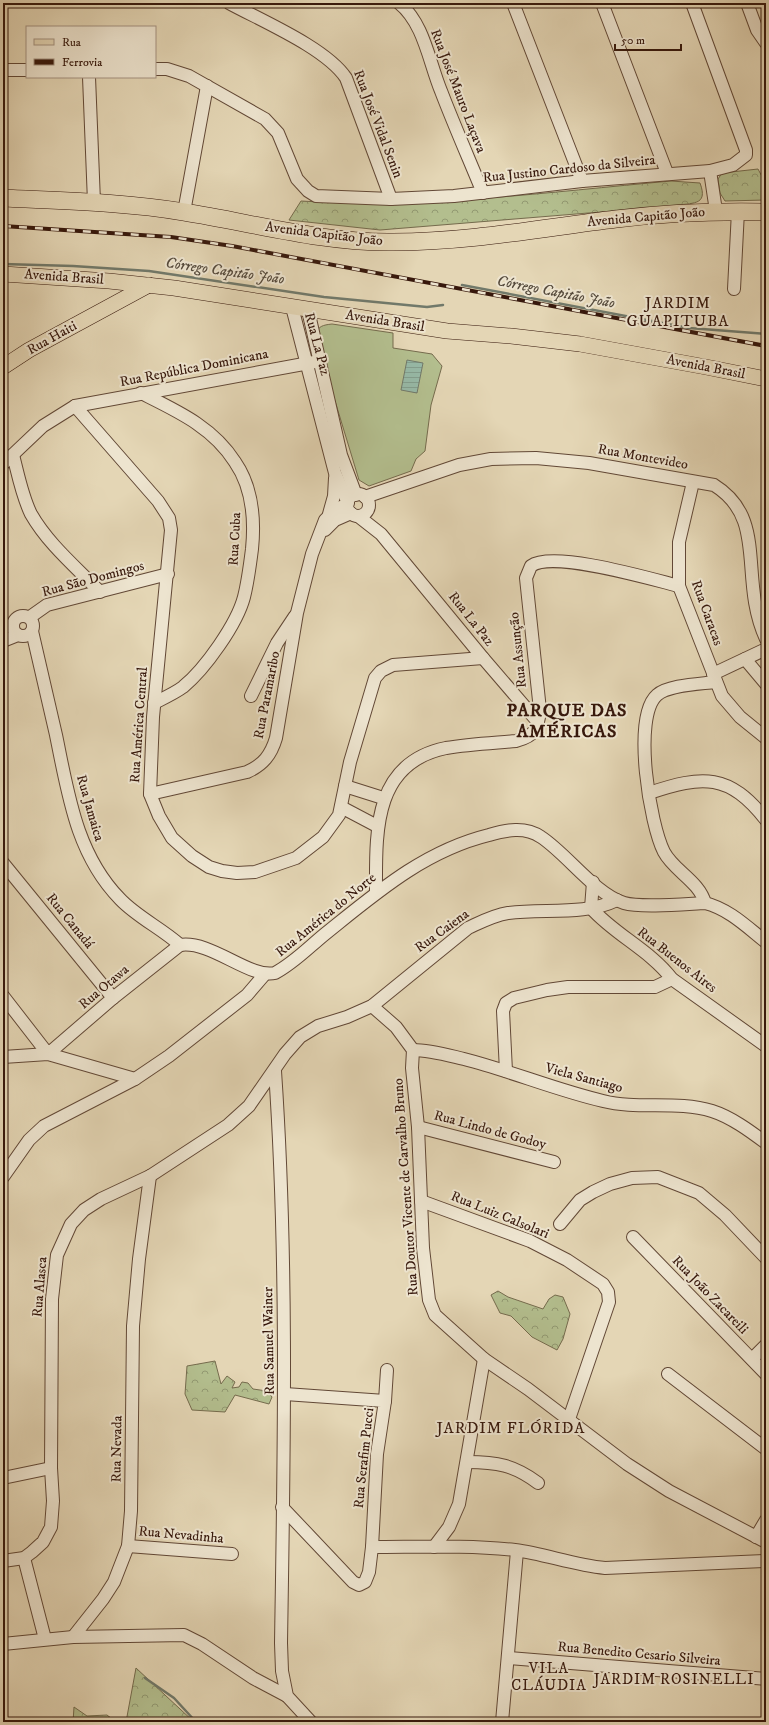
<svg xmlns="http://www.w3.org/2000/svg" width="769" height="1725" font-family="'IM FELL DW Pica',serif">
<style>
.forest{fill:url(#forest-crowns);stroke:#756b4d}
.pitch{fill:#b3be8e;stroke:#756b4d}
.water{fill:url(#water-rules);stroke:#71796a}
.lines{fill:none;stroke-linecap:round;stroke-linejoin:round}
.stream{stroke:#71796a;stroke-width:2.5}
.minor-casing{stroke:#624836;stroke-width:14}
.major-casing{stroke:#37180c;stroke-width:16}
.highway-casing{stroke:#37180c;stroke-width:18}
.minor{stroke:#ede4cf;stroke-width:12}
.major{stroke:#e4d6b5;stroke-width:15}
.highway{stroke:#e4d6b5;stroke-width:17}
.rail-casing{stroke:#37180c;stroke-width:4}
.rail{stroke:#ede4cf;stroke-width:2.5;stroke-dasharray:8;stroke-linecap:butt}
.labels{text-anchor:middle;dominant-baseline:central;stroke-width:4;stroke-linejoin:round;paint-order:stroke}
.street-label{font-size:14px;fill:#37180c;stroke:#ede4cf}
.water-label{font-size:15px;font-style:italic;fill:#54493b;stroke:#ede4cf}
.neighbourhood-label{font-size:15px;letter-spacing:1px;fill:#37180c;stroke:#ede4cf}
.quarter-label{font-size:16px;letter-spacing:1px;fill:#37180c;stroke:#ede4cf}
.district-label{font-size:18px;font-weight:bold;letter-spacing:1px;fill:#37180c;stroke:#ede4cf}
</style>
<defs>
<pattern id="forest-crowns" width="20" height="18" patternUnits="userSpaceOnUse"><rect width="20" height="18" fill="#b3be8e"/><path d="M2 6a3 3 0 1 1 6 0M12 15a3 3 0 1 1 6 0" fill="none" stroke="#929972"/></pattern>
<pattern id="water-rules" width="6" height="5" patternUnits="userSpaceOnUse"><rect width="6" height="5" fill="#97baa8"/><path d="M0 2.5h6" fill="none" stroke="#839f8f"/></pattern>
</defs>
<rect width="100%" height="100%" fill="#e4d6b5"/>
<filter id="stains"><feTurbulence type="fractalNoise" baseFrequency=".005" numOctaves="4"/><feColorMatrix values="0 0 0 0 .2 0 0 0 0 .09 0 0 0 0 .02 0 0 0 .5 -.17"/></filter>
<radialGradient id="worn" r=".72"><stop offset=".6" stop-color="#630" stop-opacity="0"/><stop offset="1" stop-color="#630" stop-opacity=".3"/></radialGradient>
<g class="forest">
<polygon points="758,169 766,184 766,200 725,201 720,193 718,179 722,173"/>
<path d="M 671,181 L 700,183 C 709,207 691,202 674,206 L 380,230 L 289,220 L 301,201 C 424,209 548,192 671,181 Z"/>
<polygon points="498,1291 508,1297 543,1309 549,1299 555,1295 563,1297 570,1314 563,1339 557,1350 532,1337 511,1316 500,1313 491,1295"/>
<polygon points="215,1361 221,1384 227,1376 235,1382 232,1388 239,1387 242,1382 248,1383 253,1389 267,1391 272,1397 269,1404 235,1395 225,1412 192,1410 185,1394 187,1366"/>
<polygon points="136,1668 194,1722 126,1722"/>
<polygon points="74,1707 87,1716 107,1715 116,1722 73,1722"/>
</g>
<path class="pitch" d="M 332,324 L 393,333 L 393,348 L 432,354 L 442,366 L 431,405 L 425,451 L 416,459 L 411,471 L 369,486 L 359,480 L 315,335 C 318,326 323,325 332,324 Z"/>
<polygon class="water" points="407,360 423,363 417,393 401,390"/>
<g class="lines">
<g class="stream">
<polyline points="3,264 73,266 149,271 324,297 427,307 443,305"/>
<polyline points="462,285 689,328 766,334"/>
<polyline points="145,1678 174,1698 196,1722"/>
</g>
<defs>
<g id="minor">
<path d="M 229,3 C 262,21 326,48 346,78 L 391,199"/>
<path d="M 399,3 C 424,23 429,62 441,91 C 454,125 469,159 483,193"/>
<polyline points="513,3 582,181"/>
<polyline points="602,3 667,173"/>
<polyline points="747,3 757,30 766,43"/>
<polyline points="155,69 167,69 189,76 265,119 278,133 297,179 308,191 316,196 391,199 454,196 582,181 710,171 733,165 746,155 746,150 692,3"/>
<polyline points="3,70 27,70"/>
<polyline points="89,77 94,202"/>
<polyline points="710,171 716,211"/>
<polyline points="184,212 207,86"/>
<polyline points="734,289 738,211"/>
<polyline points="292,307 335,473 348,503"/>
<polyline points="308,310 341,455 356,495"/>
<path d="M 141,393 C 177,411 213,427 235,462 C 253,488 255,519 252,549 C 250,565 248,581 244,597 C 237,624 205,669 183,687 C 175,693 164,698 154,703"/>
<polyline points="75,406 158,501 169,518 171,530 153,717 150,794 159,816 172,838 192,856 209,867 222,871 237,873 255,872 296,858 323,837 339,815 350,762 375,678 381,671 393,665 483,658"/>
<path d="M 13,455 C 18,474 22,496 31,514 C 48,544 77,568 100,592"/>
<polyline points="3,464 43,426 75,406 320,361"/>
<polyline points="693,482 679,542 679,586 722,696 740,717 766,738"/>
<circle cx="358" cy="505" r="11"/>
<path d="M 365,497 L 459,465 L 491,459 L 536,458 L 589,463 L 714,485 C 769,519 738,578 766,639"/>
<polyline points="329,514 334,496 335,478"/>
<polyline points="358,516 381,534 483,658 538,722"/>
<polyline points="325,530 335,520 351,513"/>
<circle cx="23" cy="626" r="10"/>
<polyline points="30,617 47,605 168,574"/>
<path d="M 32,631 C 40,666 48,700 56,735 C 68,793 76,854 120,899 C 137,917 161,928 180,945"/>
<polyline points="3,641 18,635"/>
<polyline points="745,659 766,684"/>
<polyline points="713,674 766,649"/>
<polyline points="251,696 277,643 295,616"/>
<polyline points="345,786 383,798"/>
<path d="M 649,793 C 703,775 729,773 766,820"/>
<path d="M 150,794 L 247,772 C 263,765 271,755 276,738 L 297,613 L 312,554 L 325,520 L 335,510 L 347,504"/>
<polyline points="341,807 377,826"/>
<polyline points="3,863 113,998"/>
<path d="M 376,893 C 376,834 372,763 446,748 C 469,744 493,743 516,741 C 535,736 538,729 540,710 L 526,578 L 531,566 C 553,550 651,579 679,586"/>
<path d="M 705,903 C 699,881 674,871 664,852 C 650,825 632,717 657,695 C 668,685 700,684 715,682"/>
<path d="M 591,908 C 615,935 650,950 672,979 L 766,1046"/>
<polyline points="591,908 593,882"/>
<path d="M 3,996 L 48,1054 L 113,998 L 180,945 C 211,940 250,979 275,973 C 294,963 309,947 325,934 C 376,893 424,851 489,835 C 506,830 525,826 541,837 C 567,854 595,894 624,903 C 641,908 685,904 705,903 C 729,909 747,927 766,942"/>
<polyline points="372,1006 396,1027 413,1050 412,1068 418,1127 423,1248 429,1300 435,1315 484,1359 528,1389 627,1464 669,1491 766,1542"/>
<path d="M 413,1050 C 430,1050 447,1055 464,1059 C 511,1071 556,1090 603,1101 C 638,1110 677,1100 712,1111 C 731,1117 750,1131 766,1143"/>
<polyline points="3,1057 48,1054 135,1079"/>
<path d="M 275,1071 C 288,1261 284,1452 281,1643 L 282,1671 L 287,1696 L 311,1722"/>
<polyline points="506,1071 503,1011 506,1003 514,998 547,990 568,987 655,987 672,979"/>
<polyline points="418,1127 554,1162"/>
<polyline points="3,1177 29,1140 44,1126 135,1079 169,1056 247,995 265,974"/>
<polyline points="421,1201 530,1241 567,1260 603,1284 608,1292 609,1302 569,1419"/>
<polyline points="560,1224 580,1200 593,1192 610,1184 632,1178 658,1177 699,1193 725,1215 766,1258"/>
<polyline points="633,1237 766,1374"/>
<polyline points="752,1359 766,1345"/>
<polyline points="668,1374 766,1449"/>
<polyline points="385,1401 387,1370"/>
<path d="M 467,1462 C 497,1462 514,1465 538,1483"/>
<polyline points="3,1478 51,1468"/>
<polyline points="282,1507 353,1582 359,1585 365,1582 369,1572 372,1547 377,1454 385,1401 285,1394"/>
<polyline points="756,1537 766,1520"/>
<polyline points="128,1546 232,1554"/>
<path d="M 372,1547 C 420,1547 467,1545 515,1550 C 545,1554 574,1565 605,1568 L 766,1561"/>
<polyline points="434,1547 449,1527 459,1504 484,1359"/>
<polyline points="24,1558 45,1639"/>
<path d="M 3,1561 L 24,1558 L 32,1552 L 43,1542 L 51,1527 L 53,1501 L 51,1468 L 52,1299 L 57,1255 L 71,1224 L 84,1210 L 101,1199 L 150,1176 L 228,1125 L 249,1106 L 285,1054 L 300,1037 L 318,1026 L 347,1017 L 372,1006 L 468,928 C 481,922 494,915 508,913 C 543,908 584,916 617,900"/>
<polyline points="73,1637 103,1599 114,1582 128,1546 131,1511 133,1326 139,1259 150,1176"/>
<polyline points="3,1644 73,1637 184,1635 202,1644 253,1678 287,1696"/>
<polyline points="509,1658 766,1679"/>
<polyline points="502,1722 517,1551"/>
</g>
<g id="major">
<polyline points="3,274 109,281 174,288 447,331 511,336 580,344 706,367 766,379"/>
<polyline points="3,367 29,350 149,285"/>
</g>
<path id="highway" d="M 3,198 C 63,201 124,202 184,212 C 253,223 323,243 393,242 C 468,242 542,228 616,219 C 665,213 716,211 766,212"/>
</defs>
<use href="#minor" class="minor-casing"/>
<use href="#major" class="major-casing"/>
<use href="#highway" class="highway-casing"/>
<use href="#minor" class="minor"/>
<use href="#major" class="major"/>
<use href="#highway" class="highway"/>
<defs>
<polyline id="rail" points="3,226 171,237 232,246 766,346"/>
</defs>
<use href="#rail" class="rail-casing"/>
<use href="#rail" class="rail"/>
</g>
<g class="labels">
<g class="street-label">
<text transform="translate(458 91) rotate(69)">Rua José Mauro Laçava</text>
<text transform="translate(378 124) rotate(69)">Rua José Vidal Senin</text>
<text transform="translate(569 169) rotate(-6)">Rua Justino Cardoso da Silveira</text>
<text transform="translate(646 217) rotate(-5)">Avenida Capitão João</text>
<text transform="translate(324 234) rotate(7)">Avenida Capitão João</text>
<text transform="translate(64 277) rotate(4)">Avenida Brasil</text>
<text transform="translate(385 321) rotate(9)">Avenida Brasil</text>
<text transform="translate(52 338) rotate(-29)">Rua Haiti</text>
<text transform="translate(317 344) rotate(75)">Rua La Paz</text>
<text transform="translate(706 367) rotate(11)">Avenida Brasil</text>
<text transform="translate(194 368) rotate(-11)">Rua República Dominicana</text>
<text transform="translate(643 457) rotate(10)">Rua Montevideo</text>
<text transform="translate(235 539) rotate(-87)">Rua Cuba</text>
<text transform="translate(93 579) rotate(-15)">Rua São Domingos</text>
<text transform="translate(707 613) rotate(70)">Rua Caracas</text>
<text transform="translate(471 619) rotate(52)">Rua La Paz</text>
<text transform="translate(518 650) rotate(-96)">Rua Assunção</text>
<text transform="translate(267 695) rotate(-79)">Rua Paramaribo</text>
<text transform="translate(139 725) rotate(-86)">Rua América Central</text>
<text transform="translate(90 808) rotate(74)">Rua Jamaica</text>
<text transform="translate(326 915) rotate(-39)">Rua América do Norte</text>
<text transform="translate(70 921) rotate(51)">Rua Canadá</text>
<text transform="translate(442 931) rotate(-36)">Rua Caiena</text>
<text transform="translate(677 960) rotate(38)">Rua Buenos Aires</text>
<text transform="translate(104 987) rotate(-40)">Rua Otawa</text>
<text transform="translate(584 1078) rotate(15)">Viela Santiago</text>
<text transform="translate(490 1130) rotate(15)">Rua Lindo de Godoy</text>
<text transform="translate(406 1187) rotate(-94)">Rua Doutor Vicente de Carvalho Bruno</text>
<text transform="translate(500 1215) rotate(22)">Rua Luiz Calsolari</text>
<text transform="translate(40 1287) rotate(-85)">Rua Alasca</text>
<text transform="translate(710 1295) rotate(46)">Rua João Zacareili</text>
<text transform="translate(269 1341) rotate(-91)">Rua Samuel Wainer</text>
<text transform="translate(117 1449) rotate(-89)">Rua Nevada</text>
<text transform="translate(364 1458) rotate(-84)">Rua Serafim Pucci</text>
<text transform="translate(181 1535) rotate(5)">Rua Nevadinha</text>
<text transform="translate(639 1654) rotate(5)">Rua Benedito Cesario Silveira</text>
</g>
<g class="water-label">
<text transform="translate(225 271) rotate(8)">Córrego Capitão João</text>
<text transform="translate(556 292) rotate(11)">Córrego Capitão João</text>
</g>
<g class="neighbourhood-label">
<text x="549" y="1668">VILA<tspan x="549" dy="17">CLÁUDIA</tspan></text>
<text x="674" y="1679">JARDIM ROSINELLI</text>
</g>
<g class="quarter-label">
<text x="678" y="303">JARDIM<tspan x="678" dy="18">GUAPITUBA</tspan></text>
<text x="511" y="1428">JARDIM FLÓRIDA</text>
</g>
<g class="district-label">
<text x="567" y="711">PARQUE DAS<tspan x="567" dy="21">AMÉRICAS</tspan></text>
</g>
</g>
<rect width="769" height="1725" fill="none" stroke="#e4d6b5" stroke-width="16"/>
<rect x="4" y="4" width="761" height="1717" fill="none" stroke="#37180c" stroke-width="2"/>
<rect x="8" y="8" width="753" height="1709" fill="none" stroke="#37180c"/>
<rect x="26" y="26" width="130" height="52" fill="#ede4cf" stroke="#a49281"/>
<rect x="34" y="39" width="20" height="6" fill="#e4d6b5" stroke="#a49281"/>
<text x="62" y="46" font-size="12" fill="#37180c">Rua</text>
<rect x="34" y="59" width="20" height="6" fill="#37180c" stroke="#a49281"/>
<text x="62" y="66" font-size="12" fill="#37180c">Ferrovia</text>
<path d="M615 44v6h66v-6" fill="none" stroke="#37180c" stroke-width="2"/>
<text x="621" y="44" font-size="12" fill="#37180c" stroke="#ede4cf" stroke-width="3" paint-order="stroke">50 m</text>
<rect width="100%" height="100%" filter="url(#stains)"/>
<rect width="100%" height="100%" fill="url(#worn)"/>
</svg>
